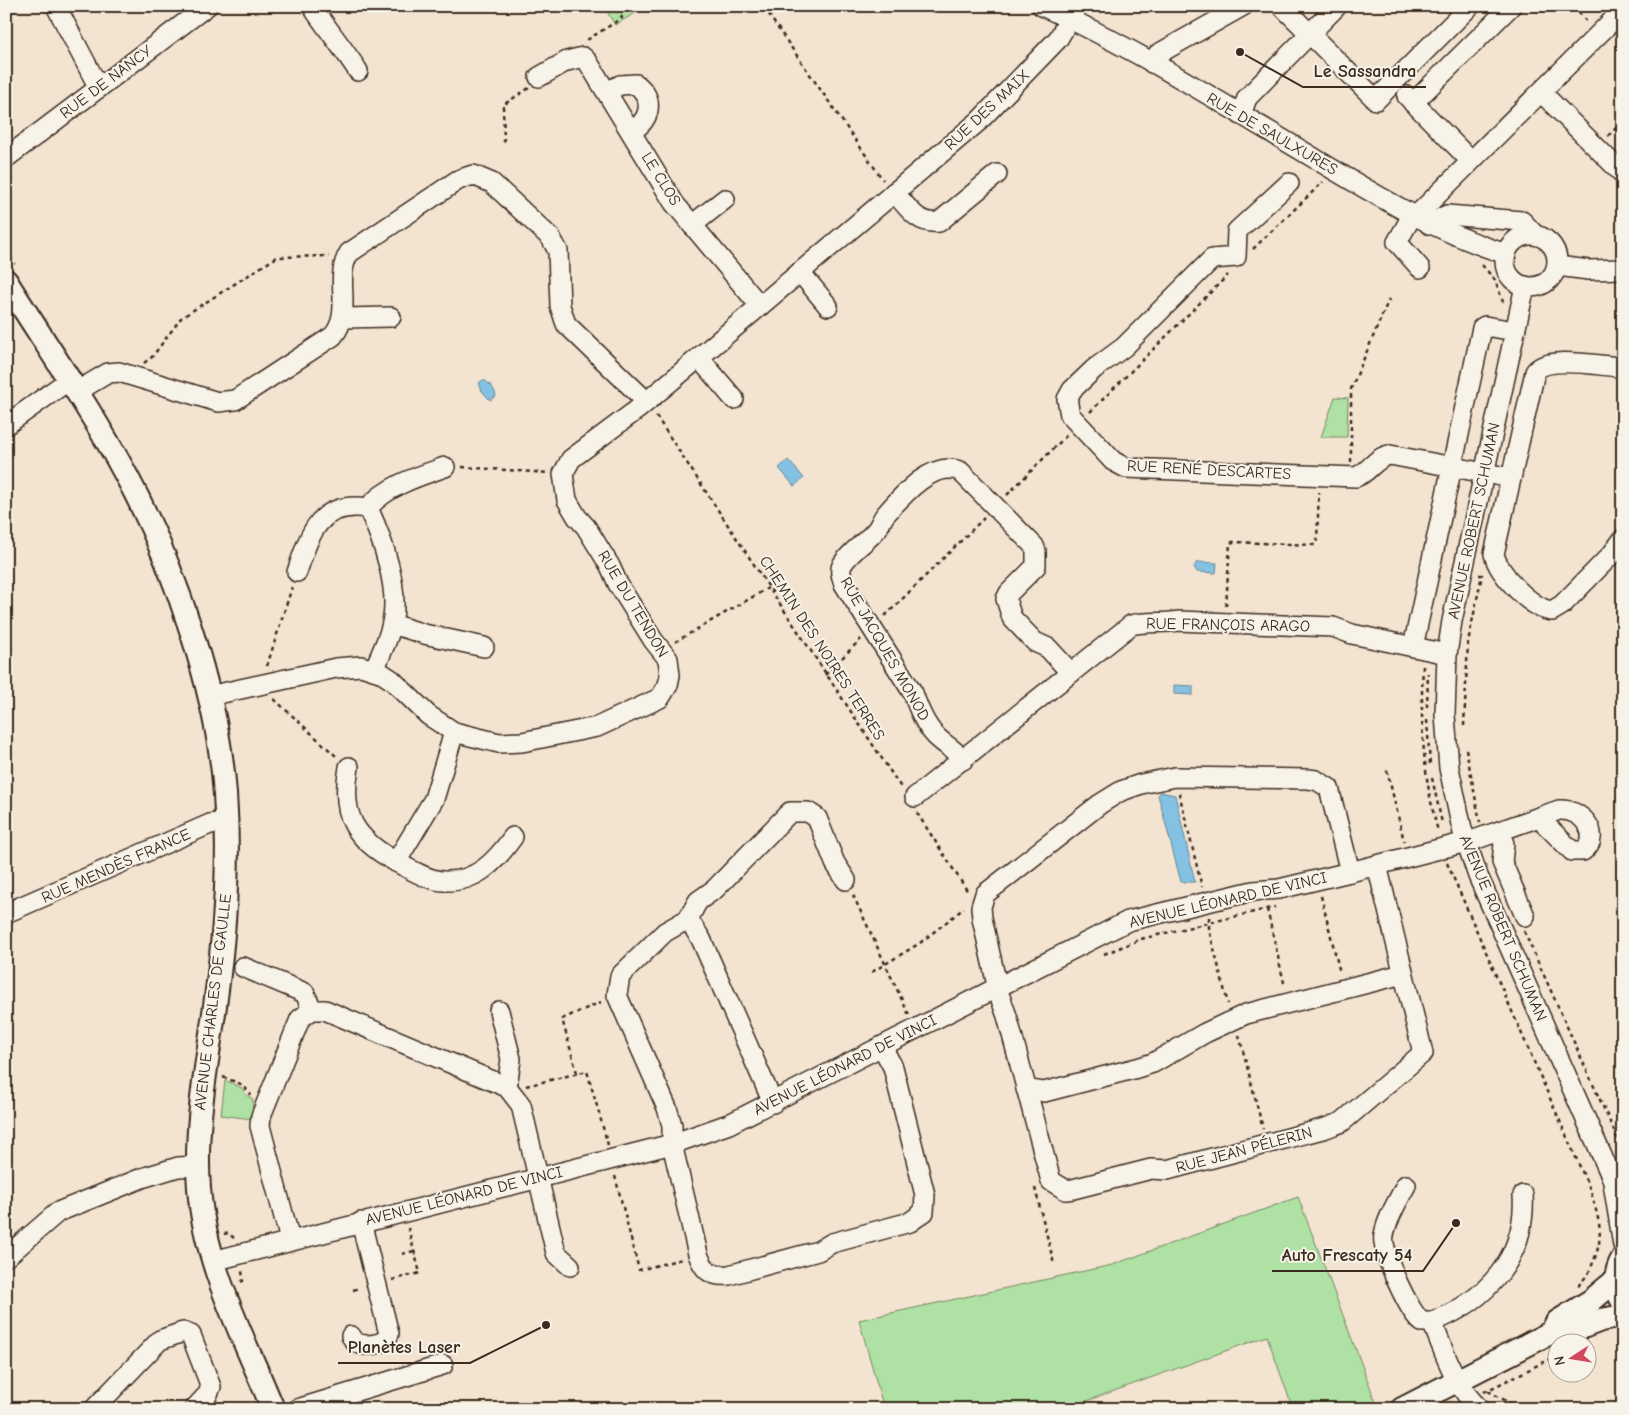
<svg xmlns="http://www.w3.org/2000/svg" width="1629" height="1415" font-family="'Comic Neue',sans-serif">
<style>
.green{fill:#aee1a3;stroke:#748660}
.water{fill:#83c2e3;stroke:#668594}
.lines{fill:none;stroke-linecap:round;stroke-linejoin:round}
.minor-casing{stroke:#3b2a1e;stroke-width:22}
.major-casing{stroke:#3b2a1e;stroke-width:26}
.path{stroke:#3b2a1e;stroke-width:2.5;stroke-dasharray:4 4;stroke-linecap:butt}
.minor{stroke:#f7f3e8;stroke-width:19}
.major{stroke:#f7f3e8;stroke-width:22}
.labels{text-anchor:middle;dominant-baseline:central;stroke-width:4;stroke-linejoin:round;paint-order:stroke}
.street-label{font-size:16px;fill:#3b2a1e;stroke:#f7f3e8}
.leader{fill:none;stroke:#3b2a1e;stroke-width:2}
.callout-dot{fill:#3b2a1e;stroke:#f7f3e8;stroke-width:2}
.callout-label{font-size:18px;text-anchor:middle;font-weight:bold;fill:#3b2a1e;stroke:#f7f3e8;stroke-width:4;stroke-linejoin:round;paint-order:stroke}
</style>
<rect width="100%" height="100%" fill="#f3e3d1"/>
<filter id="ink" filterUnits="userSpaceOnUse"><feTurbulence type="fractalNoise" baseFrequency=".02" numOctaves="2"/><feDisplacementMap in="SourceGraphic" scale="10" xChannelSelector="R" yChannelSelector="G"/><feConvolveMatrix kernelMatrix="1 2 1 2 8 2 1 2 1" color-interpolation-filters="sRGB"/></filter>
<g filter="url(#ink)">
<g class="green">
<polygon points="604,6 647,6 615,25"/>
<polygon points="1335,397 1348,398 1347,437 1321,437"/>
<polygon points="225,1080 242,1088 246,1095 253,1099 252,1119 221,1115"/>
<polygon points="1298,1197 1377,1405 1371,1409 1293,1409 1267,1336 1064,1409 884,1409 859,1320 1112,1265"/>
</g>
<g class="water">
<path d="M 483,380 C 489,382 495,389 496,396 L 490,400 L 482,391 L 479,383 Z"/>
<polygon points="788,460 804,478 794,486 779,468"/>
<polygon points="1197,562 1217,563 1216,573 1197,572 1194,567"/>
<polygon points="1174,685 1193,686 1193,695 1174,694"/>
<polygon points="1161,792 1175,795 1195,882 1181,882 1158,795"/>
</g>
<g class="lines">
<defs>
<g id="minor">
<polyline points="56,6 99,88"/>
<path d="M 312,6 C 327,29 344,49 358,71"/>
<path d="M 1042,6 C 1133,47 1218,101 1304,152 C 1369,191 1433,231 1506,254"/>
<polyline points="1282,6 1376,100 1470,6"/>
<polyline points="1152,63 1158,54 1243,6"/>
<polyline points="539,77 567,61 583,57 588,62 674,203 760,306"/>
<path d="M 607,92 L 620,85 L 636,84 C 655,99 651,119 632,131"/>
<polyline points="1541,92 1623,174"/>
<polyline points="1407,96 1471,161"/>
<polyline points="1413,103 1511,6"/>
<polyline points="1241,115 1247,98 1337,6"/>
<polyline points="6,158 207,6"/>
<path d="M 1289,183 L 1237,231 L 1236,257 L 1212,259 L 1124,347 L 1094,369 L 1072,390 L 1067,399 L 1070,415 L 1113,461 L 1126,468 L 1356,477 C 1370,472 1375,457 1390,455 L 1511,478"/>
<path d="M 894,192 C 908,207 917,225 939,222 L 997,174"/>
<polyline points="1412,216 1397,242 1420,268"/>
<polyline points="1415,217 1623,10"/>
<polyline points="1429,224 1447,215 1522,221 1535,235"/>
<polyline points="692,225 725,199"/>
<circle cx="1531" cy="261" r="26"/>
<polyline points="1557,266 1589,270 1623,269"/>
<polyline points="800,272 828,306"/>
<polyline points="1525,286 1452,621 1447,654 1445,715 1449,768 1462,829 1478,876 1611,1176 1623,1190"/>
<polyline points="343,318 391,317"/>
<polyline points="699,358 734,399"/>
<path d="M 1623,367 C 1603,367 1547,354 1535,372 L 1494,554 C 1498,573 1532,610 1552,611 L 1562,605 L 1612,554 L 1623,539"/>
<path d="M 76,392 L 108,373 L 119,372 L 218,402 L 235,400 L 333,336 C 354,311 333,279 349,253 L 458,180 L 473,175 L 492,183 L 551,238 L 558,251 L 560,306 L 566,324 L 646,401"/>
<polyline points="6,425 69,380"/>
<path d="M 368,508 C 386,486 419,476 445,467"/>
<path d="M 297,572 C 310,533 319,501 368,508 C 383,540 400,589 392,623 C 389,639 380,655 374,670"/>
<polyline points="392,624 424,634 484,647"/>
<polyline points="1413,647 1482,328 1485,326 1515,331"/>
<polyline points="209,696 336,668 361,666 380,672 392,680 428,715 454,732 499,743 522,742 597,727 660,698 668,685 670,675 668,659 653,640 618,584 610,566 586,527 577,517 567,500 563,474 571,459 638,409 979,121 1058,39 1077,6"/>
<path d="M 963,760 C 955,750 948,747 939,739 C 927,729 918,708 913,693 L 844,584 C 842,577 839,572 842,565 C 850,551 867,542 877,529 C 880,525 882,519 885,515 C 902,496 932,460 960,471 L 1034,546 L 1036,551 L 1036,566 L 1009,593 L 1006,599 L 1012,618 L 1035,642 L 1048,648 L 1071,673"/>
<path d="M 349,767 C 340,816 354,838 396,862 L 434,799 L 454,732"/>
<path d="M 915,797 L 1131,625 C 1147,621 1162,624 1178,621 L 1333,627 L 1352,634 L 1447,654"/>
<polyline points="1500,831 1504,844 1502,862 1525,916"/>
<path d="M 396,862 C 410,869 427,880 443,881 C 476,883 496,861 513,837"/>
<polyline points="1350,872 1329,788 1316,780 1308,779 1175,777 1141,784 1121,791 1100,804 985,894 981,907 982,918 999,994 1007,1016 1051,1181 1066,1190 1073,1189 1151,1169 1167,1170 1326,1128 1342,1122 1423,1053 1377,865"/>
<path d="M 846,880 L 835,863 L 817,818 L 808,812 L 790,812 L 715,889 L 698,901 L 688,919 L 665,932 L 620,976 L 617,995 L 667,1108 L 672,1125 L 672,1144 L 698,1254 C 704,1271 711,1277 729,1275 L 818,1251 L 832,1243 L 910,1222 L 924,1212 L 925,1195 L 893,1067 L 882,1047"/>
<polyline points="6,913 210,824 226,822"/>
<polyline points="688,919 701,939 773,1103"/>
<polyline points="243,967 305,993 312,1010"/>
<polyline points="499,1011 511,1059 507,1087"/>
<polyline points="1026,1089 1044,1092 1137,1068 1153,1063 1205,1033 1246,1014 1403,974"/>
<polyline points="1612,1177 1623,1245"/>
<path d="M 1406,1185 C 1398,1201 1387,1218 1384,1235 C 1380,1250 1410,1314 1422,1322 L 1432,1322"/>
<polyline points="290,1240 260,1126 261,1116 300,1019 312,1010 325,1010 507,1087 521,1105 556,1253 570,1266"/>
<polyline points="6,1257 58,1212 142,1178 178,1167 198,1166"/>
<path d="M 213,1261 L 672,1144 L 729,1124 L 1128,921 L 1253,891 L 1279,889 L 1350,872 L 1474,840 L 1559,810 C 1581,808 1604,835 1583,851 L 1572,851 L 1546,825 L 1545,817"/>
<path d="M 351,1336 L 355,1342 C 364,1347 385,1346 389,1334 L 361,1222"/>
<polyline points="94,1409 160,1340 183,1332 191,1335 211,1387 208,1394 194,1409"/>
<polyline points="297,1409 443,1365"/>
<path d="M 1480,1409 C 1455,1388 1444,1351 1432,1322 C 1486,1301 1527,1257 1523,1195"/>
</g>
<g id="major">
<path d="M 6,281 C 46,345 90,408 126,475 C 174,564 218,693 225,794 C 230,862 225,930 216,998 C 208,1061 194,1124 199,1188 C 205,1267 244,1337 273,1409"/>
<path d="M 1623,1258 C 1614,1273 1615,1288 1623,1302"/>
<polyline points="1552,1332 1565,1334 1601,1320 1623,1316"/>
<polyline points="1402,1409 1552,1332 1557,1322 1592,1300 1616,1280"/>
</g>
</defs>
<use href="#minor" class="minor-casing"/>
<use href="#major" class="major-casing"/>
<g class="path">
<polyline points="770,6 769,14 773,21 883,180"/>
<polyline points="1573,6 1587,22"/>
<polyline points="587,40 622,18 615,6"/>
<polyline points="1608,136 1623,121"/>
<polyline points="504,142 503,105 529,88"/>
<polyline points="1253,249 1323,182"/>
<polyline points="6,250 15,264"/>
<polyline points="1482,265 1495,280 1503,302"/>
<polyline points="144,363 152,357 181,318 277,257 329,256"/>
<polyline points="1090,412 1228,275"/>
<polyline points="656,416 902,789"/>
<polyline points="1351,462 1351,389 1389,299"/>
<polyline points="462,467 548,473"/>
<polyline points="1007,495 1067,435"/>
<polyline points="1226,606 1230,543 1233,542 1315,545 1317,540 1319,492"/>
<polyline points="885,616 984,518"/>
<polyline points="675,642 768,588"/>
<polyline points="267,666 292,587"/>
<path d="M 1423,666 C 1420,722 1423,777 1438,831"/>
<polyline points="825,675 861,639"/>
<polyline points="274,699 336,756"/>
<polyline points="1427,707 1428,673"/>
<polyline points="1427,720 1430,765"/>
<polyline points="1464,726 1468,642 1482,575 1479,575"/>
<polyline points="1466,749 1480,822"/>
<polyline points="1387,770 1404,841"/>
<polyline points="1432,778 1442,823"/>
<polyline points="1179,793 1202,887"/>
<polyline points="917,813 968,892"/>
<path d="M 1447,863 L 1591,1192 C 1601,1228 1605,1237 1589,1272 C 1587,1277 1580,1282 1578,1287"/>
<polyline points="853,895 909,1015"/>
<polyline points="1321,896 1340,973"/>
<polyline points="1267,909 1285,987"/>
<polyline points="1209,917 1209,929 1228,1004"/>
<polyline points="1524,931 1623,1151"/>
<polyline points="1104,954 1141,939 1275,907"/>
<polyline points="872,972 920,943 964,908"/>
<polyline points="1239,1035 1263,1129"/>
<polyline points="577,1073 562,1019 601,1002"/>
<polyline points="223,1077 243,1085 251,1095"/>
<polyline points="526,1086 587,1071 608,1145"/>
<polyline points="615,1176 639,1270 682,1259"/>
<polyline points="1035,1188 1054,1264"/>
<polyline points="224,1234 228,1233 234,1238"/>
<polyline points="402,1254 414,1251"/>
<polyline points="392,1280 420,1273 408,1228"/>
<polyline points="241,1282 243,1281 242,1270"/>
<polyline points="353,1290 360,1288"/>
<polyline points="1488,1391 1521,1409"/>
<polyline points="1484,1392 1556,1356"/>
</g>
<use href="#minor" class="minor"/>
<use href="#major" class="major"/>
</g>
</g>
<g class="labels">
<g class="street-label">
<text transform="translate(106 82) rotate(-37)">RUE DE NANCY</text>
<text transform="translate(987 110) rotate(-43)">RUE DES MAIX</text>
<text transform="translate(1272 134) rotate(30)">RUE DE SAULXURES</text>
<text transform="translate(661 179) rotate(58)">LE CLOS</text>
<text transform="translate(1209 470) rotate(3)">RUE RENÉ DESCARTES</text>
<text transform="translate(1474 521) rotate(-78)">AVENUE ROBERT SCHUMAN</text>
<text transform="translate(633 604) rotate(59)">RUE DU TENDON</text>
<text transform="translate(1228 625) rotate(1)">RUE FRANÇOIS ARAGO</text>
<text transform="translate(822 648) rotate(57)">CHEMIN DES NOIRES TERRES</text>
<text transform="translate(885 649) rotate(60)">RUE JACQUES MONOD</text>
<text transform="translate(116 866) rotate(-24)">RUE MENDÈS FRANCE</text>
<text transform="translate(1228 900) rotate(-13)">AVENUE LÉONARD DE VINCI</text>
<text transform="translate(1503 928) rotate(67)">AVENUE ROBERT SCHUMAN</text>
<text transform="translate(213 1002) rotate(-83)">AVENUE CHARLES DE GAULLE</text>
<text transform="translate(845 1065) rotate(-27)">AVENUE LÉONARD DE VINCI</text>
<text transform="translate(1244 1150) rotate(-15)">RUE JEAN PÉLERIN</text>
<text transform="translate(464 1196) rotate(-14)">AVENUE LÉONARD DE VINCI</text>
</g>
</g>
<path class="leader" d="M1240 52L1303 87H1426M1456 1223L1423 1271H1272M546 1325L470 1363H338"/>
<g class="callout-dot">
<circle cx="1240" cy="52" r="5"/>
<circle cx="1456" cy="1223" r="5"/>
<circle cx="546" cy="1325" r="5"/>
</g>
<g class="callout-label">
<text x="1365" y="77">Le Sassandra</text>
<text x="1347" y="1261">Auto Frescaty 54</text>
<text x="404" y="1353">Planètes Laser</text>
</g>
<rect width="1629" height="1415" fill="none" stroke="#f7f3e8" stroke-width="25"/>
<rect x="12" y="12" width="1604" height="1390" fill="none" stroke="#3b2a1e" stroke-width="2" filter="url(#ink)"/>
<g transform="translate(1572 1358) rotate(258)"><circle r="24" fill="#f7f3e8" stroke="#aca397"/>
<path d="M0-4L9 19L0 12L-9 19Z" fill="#d1495b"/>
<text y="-8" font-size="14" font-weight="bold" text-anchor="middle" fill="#3b2a1e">N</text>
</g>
</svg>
